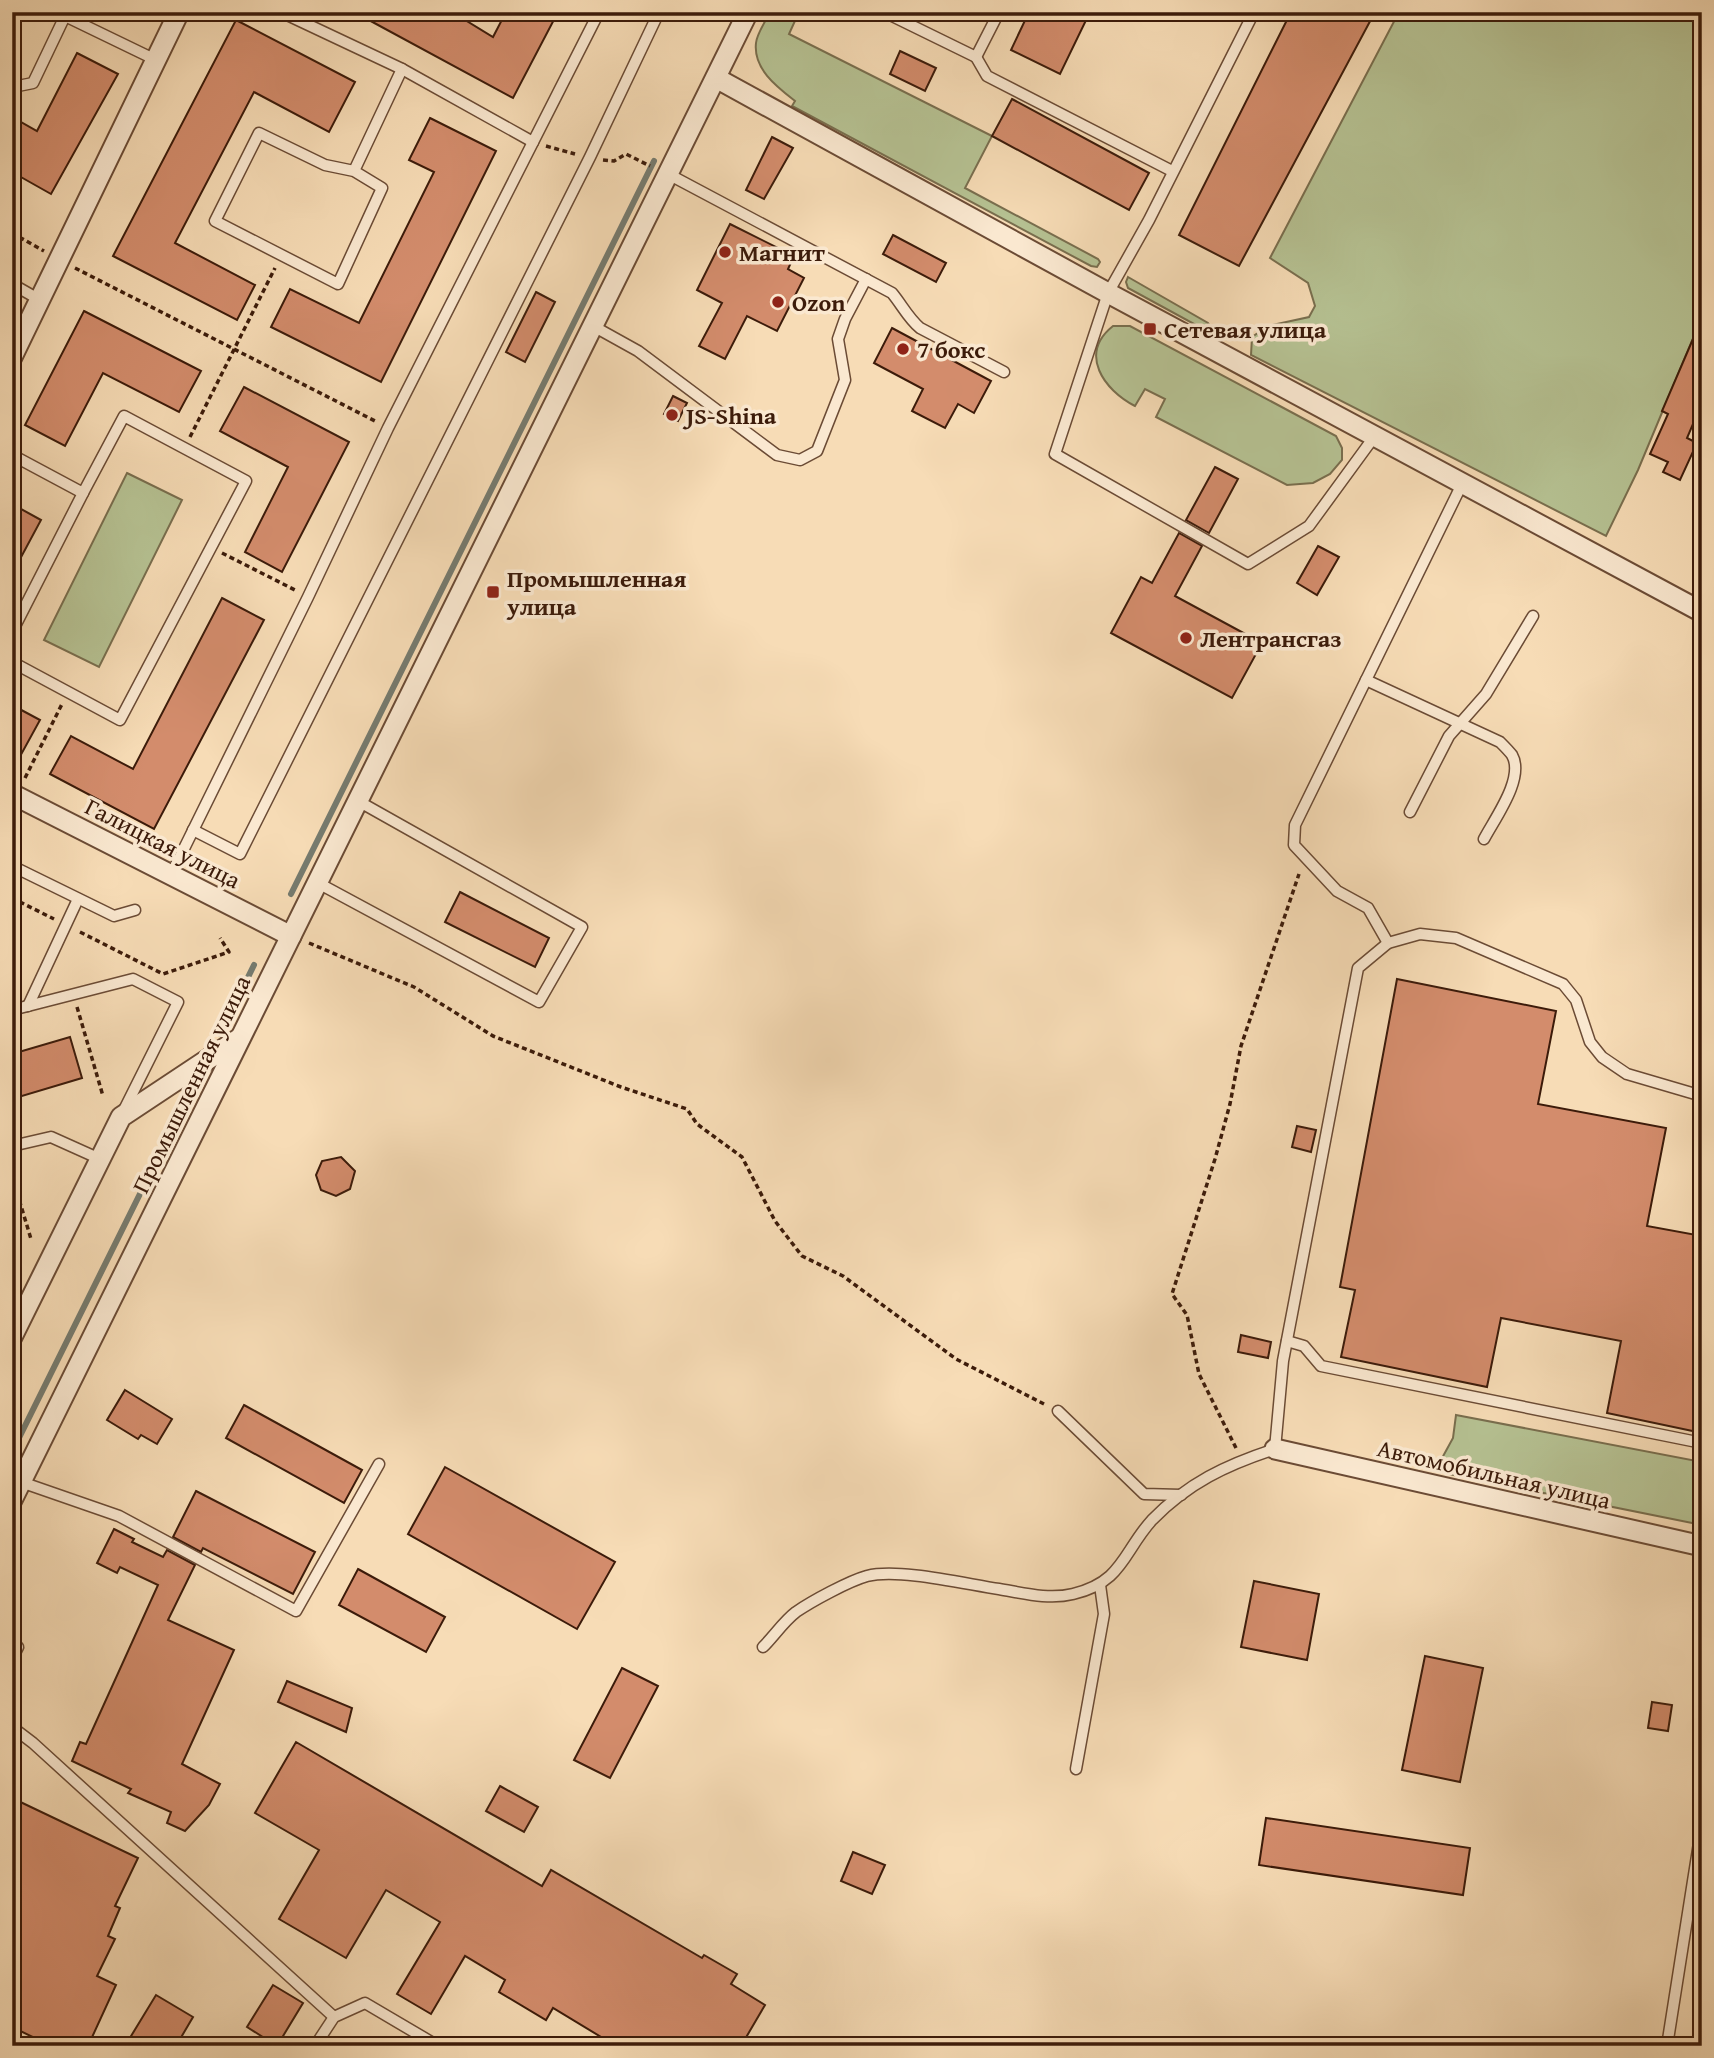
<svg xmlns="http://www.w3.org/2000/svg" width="1714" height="2058" font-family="'Gentium Book Plus',serif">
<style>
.green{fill:#b6c293;stroke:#796e4e;stroke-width:2}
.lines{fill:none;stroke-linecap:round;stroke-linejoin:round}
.stream{stroke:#767b6f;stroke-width:6}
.building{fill:#d38c6c;stroke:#3c1b0a;stroke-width:2}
.lane-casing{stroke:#6b4b35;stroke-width:13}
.street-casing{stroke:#6b4b35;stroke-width:23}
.path{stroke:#3c1b0a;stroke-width:3.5;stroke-dasharray:5 3.5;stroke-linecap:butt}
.lane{stroke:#fae8d0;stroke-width:10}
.street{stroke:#fae8d0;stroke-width:19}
.poi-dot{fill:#8f2418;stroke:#fae8d0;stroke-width:2.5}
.labels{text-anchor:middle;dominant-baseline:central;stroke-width:7;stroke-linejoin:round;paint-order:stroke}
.poi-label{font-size:24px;font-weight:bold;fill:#3c1b0a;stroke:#fae8d0;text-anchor:start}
.street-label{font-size:24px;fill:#3c1b0a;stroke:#fae8d0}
</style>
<rect width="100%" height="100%" fill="#f7dcb6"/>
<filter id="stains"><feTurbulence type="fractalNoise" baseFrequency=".00286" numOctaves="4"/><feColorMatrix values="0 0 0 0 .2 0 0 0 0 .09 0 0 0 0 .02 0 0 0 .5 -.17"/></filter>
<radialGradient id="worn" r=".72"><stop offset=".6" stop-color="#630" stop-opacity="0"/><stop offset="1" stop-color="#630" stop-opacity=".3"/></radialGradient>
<g class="green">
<path d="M 770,12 L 799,12 L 789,34 L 992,136 L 965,188 L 1098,259 L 1100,262 L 1097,267 L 1091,266 L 792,106 L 795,101 C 777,87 753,69 756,43 C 757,33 766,21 770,12 Z"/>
<polygon points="1399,12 1702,12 1702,317 1638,470 1606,536 1251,355 1252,337 1268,326 1309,317 1315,306 1308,283 1270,258"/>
<polygon points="1128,277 1208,323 1210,326 1205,330 1128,288 1126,282"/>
<path d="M 1113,326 L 1130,326 L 1336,436 L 1342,448 L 1342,460 L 1330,474 L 1313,483 L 1287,485 L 1156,417 L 1165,399 L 1145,389 L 1135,406 C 1104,390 1078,354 1113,326 Z"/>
<polygon points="127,473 182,500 99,667 44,640"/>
<polygon points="1456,1415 1702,1462 1702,1525 1449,1474 1442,1467 1441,1460 1453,1438"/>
</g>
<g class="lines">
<g class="stream">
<polyline points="291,894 654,161"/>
<polyline points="220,1034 254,965"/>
<polyline points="12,1452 189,1095"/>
</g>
</g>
<g class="building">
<polygon points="354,12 452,12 493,37 506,12 558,12 513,98"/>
<polygon points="1029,12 1090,12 1060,74 1011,50"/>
<polygon points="1291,12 1375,12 1239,266 1179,235"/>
<polygon points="236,20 355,82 329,132 254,92 175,243 255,285 237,320 113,256"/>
<polygon points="900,51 936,68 925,91 890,74"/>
<polygon points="77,53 118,74 51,194 12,172 12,117 37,131"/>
<polygon points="1012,99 1149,173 1129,210 992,136"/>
<polygon points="430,118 496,151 381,382 271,327 290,289 359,323 434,172 409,160"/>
<polygon points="772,137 793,148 764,199 746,190"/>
<polygon points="730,224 794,256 788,269 804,278 777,331 747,316 725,359 699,346 722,303 697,290"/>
<polygon points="893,235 946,263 936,282 883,254"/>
<polygon points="536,292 555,302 525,362 506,352"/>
<polygon points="84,311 201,371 179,412 103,373 65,446 25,425"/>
<polygon points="1702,318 1702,403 1687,438 1697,443 1680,480 1663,472 1668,462 1650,454 1668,414 1662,411"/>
<polygon points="892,328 991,381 974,413 958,404 945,428 912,411 923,389 874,363"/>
<polygon points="244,387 349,442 282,572 245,552 288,467 220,431"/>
<polygon points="673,396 687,403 678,421 664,414"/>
<polygon points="1215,467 1238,479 1209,533 1186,520"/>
<polygon points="12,504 41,520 12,574"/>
<polygon points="1179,533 1202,546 1175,596 1262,643 1232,698 1111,633 1141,577 1152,583"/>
<polygon points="1318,546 1339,557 1317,595 1297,583"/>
<polygon points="222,598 264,620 154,829 50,774 71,736 133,769"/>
<polygon points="12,705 40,720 12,771"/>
<polygon points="460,892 549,938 535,967 445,922"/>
<polygon points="1397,979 1556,1011 1538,1104 1666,1128 1647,1226 1702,1236 1702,1433 1607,1413 1621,1341 1501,1318 1487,1387 1341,1357 1355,1290 1340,1287"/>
<polygon points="70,1037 82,1078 12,1099 12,1054"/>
<polygon points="1297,1126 1316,1130 1311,1152 1292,1147"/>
<polygon points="341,1157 355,1171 350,1189 336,1196 321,1190 316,1175 322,1161"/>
<polygon points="1241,1335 1271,1342 1268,1358 1238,1352"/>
<polygon points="125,1390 172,1419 157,1444 141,1435 138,1439 107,1420"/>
<polygon points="244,1405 362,1470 344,1503 226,1438"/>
<polygon points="445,1467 615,1562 577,1629 408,1534"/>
<polygon points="196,1491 315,1552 293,1594 203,1548 201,1552 173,1537"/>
<polygon points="114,1529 134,1539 132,1542 163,1557 167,1550 195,1565 168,1620 234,1650 182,1764 220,1784 209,1805 185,1831 167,1823 171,1812 128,1793 131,1789 72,1761 80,1742 86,1744 158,1585 120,1567 117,1573 97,1563"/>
<polygon points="358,1569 445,1617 426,1652 339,1605"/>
<polygon points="1254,1581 1319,1594 1307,1660 1241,1647"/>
<polygon points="1425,1656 1483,1668 1460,1782 1402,1770"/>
<polygon points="622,1668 658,1686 610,1778 574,1760"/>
<polygon points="287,1681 352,1708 346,1732 278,1702"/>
<polygon points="1652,1702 1672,1705 1668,1731 1648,1728"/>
<polygon points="296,1742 542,1886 551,1870 702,1958 704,1955 737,1974 731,1984 765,2005 741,2046 616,2046 553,2008 546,2020 499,1992 505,1980 465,1956 431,2014 397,1994 440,1922 386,1890 346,1958 279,1919 319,1850 255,1813"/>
<polygon points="500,1786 538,1807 524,1832 486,1811"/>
<polygon points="12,1798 138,1858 115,1906 120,1908 108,1936 115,1939 97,1976 116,1985 88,2046 36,2046 39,2040 12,2027"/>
<polygon points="1266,1818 1470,1848 1463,1895 1259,1865"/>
<polygon points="853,1852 885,1865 872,1894 841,1881"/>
<polygon points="273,1985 303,2003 277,2046 247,2027"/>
<polygon points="156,1995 193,2017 176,2046 125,2046"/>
</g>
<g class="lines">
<defs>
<g id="lane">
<polyline points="67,12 65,16 156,60"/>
<polyline points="281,12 402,69 533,142"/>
<polyline points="884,12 976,57 999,12"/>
<polyline points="1254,12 1149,220 1108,293 1055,454 1248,564 1309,526 1374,437"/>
<polyline points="976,57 987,76 1172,171"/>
<polyline points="12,82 13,87 33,83 65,16"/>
<polyline points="354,171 382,188 338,284 215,221 259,133 325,165 354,171 402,69"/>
<path d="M 668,174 L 892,293 C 902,305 908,318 920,328 L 1004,372"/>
<polyline points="12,284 40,300"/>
<polyline points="593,326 638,351 777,455 800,460 817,451 845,380 838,339 845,319 866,279"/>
<polyline points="12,455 83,493 124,416 246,481 120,720 12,662"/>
<polyline points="12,632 83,493"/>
<path d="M 1366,680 L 1500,742 C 1504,746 1509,751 1512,755 C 1525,778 1495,818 1484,839"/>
<polyline points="1410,812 1449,736 1486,694 1533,616"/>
<polyline points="193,830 240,854 590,157 659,12"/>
<polyline points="12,866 114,916 135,910"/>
<polyline points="171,875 308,597 388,428 599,12"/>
<polyline points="318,883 539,1002 582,927 358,801"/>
<polyline points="1388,943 1368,908 1337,891 1294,845 1295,825 1462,484"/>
<polyline points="28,1006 78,899"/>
<polyline points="12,1010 133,979 178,1002 124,1110"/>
<polyline points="12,1146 51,1137 100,1159"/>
<polyline points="12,1297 28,1304"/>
<polyline points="1287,1341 1304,1346 1321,1366 1702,1443"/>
<polyline points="1058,1411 1144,1494 1181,1495"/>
<polyline points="21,1482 119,1516 296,1611 379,1464"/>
<path d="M 763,1647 C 774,1636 784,1621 796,1612 C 812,1601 849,1581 867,1576 C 899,1568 965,1584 999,1589 C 1023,1593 1049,1600 1073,1594 C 1123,1582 1123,1552 1152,1520 C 1188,1483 1226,1465 1275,1449 L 1283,1361 L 1358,968 L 1388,943 L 1420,934 L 1456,938 L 1563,984 L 1576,1000 L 1590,1042 L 1602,1057 L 1627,1074 L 1702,1096"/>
<polyline points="12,1659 18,1647"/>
<polyline points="12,1727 33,1743 334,2017"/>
<polyline points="1076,1769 1104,1614 1100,1585"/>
<polyline points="315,2046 334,2017 365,2003 438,2046"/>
<polyline points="1667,2046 1702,1824"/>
</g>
<g id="street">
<polyline points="716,78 1108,293 1702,612"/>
<polyline points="12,357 179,12"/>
<polyline points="12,794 291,936"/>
<polyline points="12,1337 121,1117 240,1038"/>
<polyline points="1275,1449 1702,1546"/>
<polyline points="12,1500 748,12"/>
</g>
</defs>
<use href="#lane" class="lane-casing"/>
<use href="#street" class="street-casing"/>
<g class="path">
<polyline points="546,146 575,154"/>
<polyline points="603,160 614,161 626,154 650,166"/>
<polyline points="12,233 44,251"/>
<polyline points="75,268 377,422"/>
<polyline points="190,437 275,268"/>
<polyline points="222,553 297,591"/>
<polyline points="25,778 62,704"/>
<polyline points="12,898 54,919"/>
<polyline points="80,932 163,974 229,952 220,938"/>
<polyline points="309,943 414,987 493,1036 621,1087 687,1109 697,1124 742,1157 775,1221 802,1256 843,1276 956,1359 1044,1404"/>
<polyline points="77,1007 103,1096"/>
<polyline points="12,1176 31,1239"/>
<polyline points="1236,1448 1199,1374 1187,1315 1172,1294 1215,1159 1230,1104 1241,1046 1299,874"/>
</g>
<use href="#lane" class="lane"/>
<use href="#street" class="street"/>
</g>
<g class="poi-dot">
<circle cx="725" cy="252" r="7"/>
<circle cx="778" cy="302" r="7"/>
<rect x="1143" y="322" width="14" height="14" rx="3.5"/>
<circle cx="903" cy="349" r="7"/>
<circle cx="672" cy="415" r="7"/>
<rect x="486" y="585" width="14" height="14" rx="3.5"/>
<circle cx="1186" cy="638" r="7"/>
</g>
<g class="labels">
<g class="poi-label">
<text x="739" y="252">Магнит</text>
<text x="792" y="302">Ozon</text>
<text x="1164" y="329">Сетевая улица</text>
<text x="917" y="349">7 бокс</text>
<text x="686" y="415">JS-Shina</text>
<text x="507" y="578">Промышленная<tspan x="507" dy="28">улица</tspan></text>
<text x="1200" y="638">Лентрансгаз</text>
</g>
<g class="street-label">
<text transform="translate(163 843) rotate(27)">Галицкая улица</text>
<text transform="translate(191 1084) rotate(-64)">Промышленная улица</text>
<text transform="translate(1494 1474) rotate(13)">Автомобильная улица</text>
</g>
</g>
<rect width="1714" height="2058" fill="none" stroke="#f7dcb6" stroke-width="42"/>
<rect x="14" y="14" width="1686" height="2030" fill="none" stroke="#3c1b0a" stroke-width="3.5"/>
<rect x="21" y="21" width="1672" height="2016" fill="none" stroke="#3c1b0a" stroke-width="2"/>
<rect width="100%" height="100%" filter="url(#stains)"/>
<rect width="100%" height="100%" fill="url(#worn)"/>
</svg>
